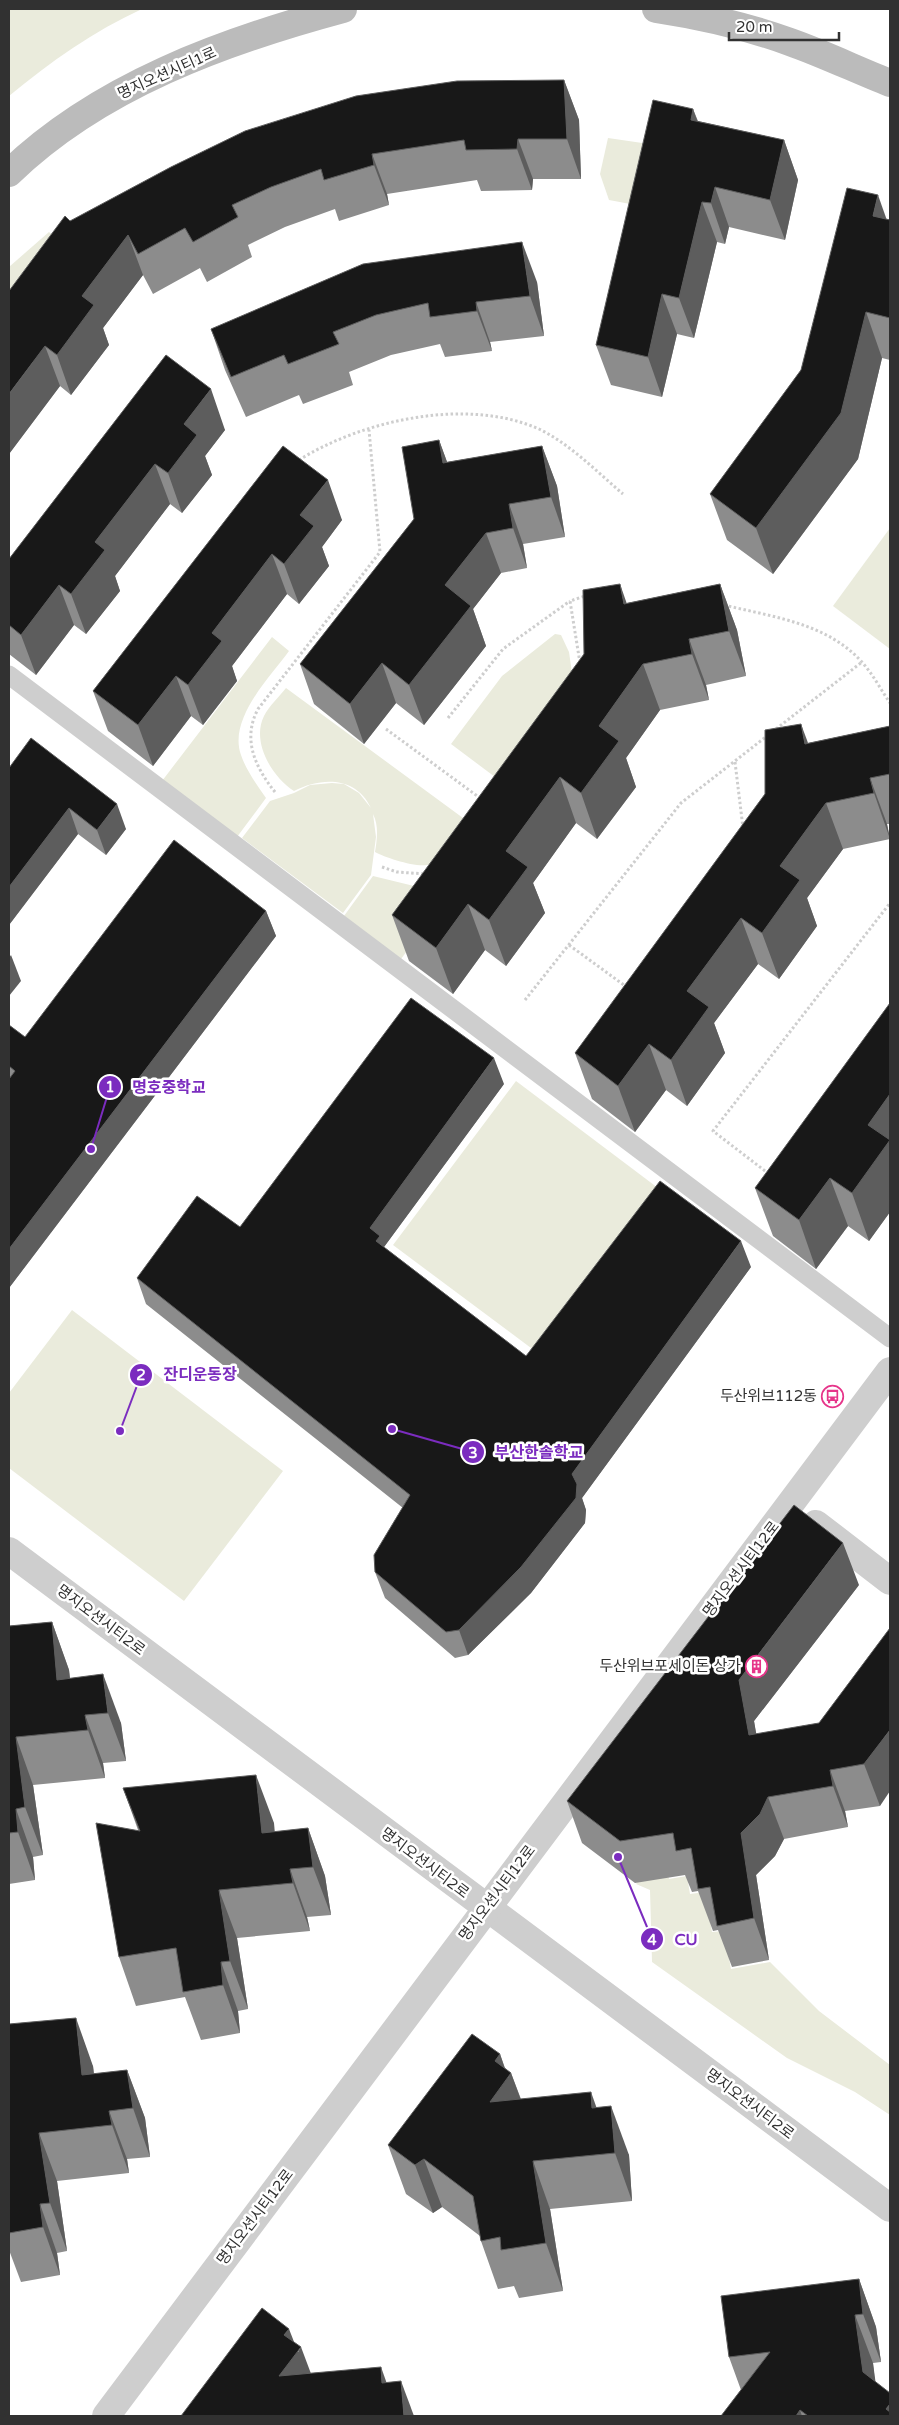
<svg xmlns="http://www.w3.org/2000/svg" width="899" height="2425" font-family="'Varela Round','Noto Sans KR',sans-serif">
<style>
.green{fill:#eaebdc}
.lines{fill:none;stroke-linecap:round;stroke-linejoin:round}
.path{stroke:#cecece;stroke-width:3;stroke-dasharray:2.5 2.5;stroke-linecap:butt}
.service{stroke:#cecece;stroke-width:19}
.minor{stroke:#cecece;stroke-width:28}
.secondary{stroke:#bbb;stroke-width:28}
.wall{fill:#8c8c8c}
.shaded-wall{fill:#5d5d5d}
.building{fill:#181818;stroke:#5d5d5d}
.labels{text-anchor:middle;dominant-baseline:central;stroke-width:5;stroke-linejoin:round;paint-order:stroke}
.street-label{font-size:15px;fill:#313131;stroke:#fff}
.poi-label{font-size:15px;fill:#313131;stroke:#fff;text-anchor:end}
.leader{fill:none;stroke:#7b2cbf;stroke-width:2}
.callout-dot{fill:#7b2cbf;stroke:#fff;stroke-width:2}
.mark-label{font-size:15px;text-anchor:middle;font-weight:bold;fill:#fff}
.callout-label{font-size:16px;text-anchor:middle;font-weight:bold;fill:#7b2cbf;stroke:#fff;stroke-width:5;stroke-linejoin:round;paint-order:stroke}
</style>
<rect width="100%" height="100%" fill="#fff"/>
<g class="green">
<path d="M 9,9 L 142,9 C 94,31 50,62 9,96 Z"/>
<polygon points="608,138 656,145 641,206 609,200 600,174"/>
<polygon points="49,232 75,255 9,343 9,267"/>
<polygon points="890,528 890,649 833,606"/>
<polygon points="555,634 561,635 569,652 576,701 511,789 451,744 502,676"/>
<path d="M 272,637 L 289,651 C 270,677 228,719 241,755 C 246,770 257,785 266,798 L 237,837 L 162,781 Z"/>
<path d="M 286,688 L 478,829 C 464,839 446,857 431,864 C 419,869 386,858 375,852 C 377,839 379,826 373,814 L 376,837 L 371,875 L 343,913 L 242,838 L 270,801 L 294,793 L 310,785 L 332,783 L 344,784 L 359,793 L 371,808 C 356,776 321,777 294,791 C 272,777 251,742 264,716 C 269,706 280,696 286,688 Z"/>
<polygon points="373,876 414,886 463,876 401,959 344,916"/>
<polygon points="516,1081 658,1188 535,1351 393,1245"/>
<polygon points="72,1310 283,1471 184,1601 9,1468 9,1393"/>
<polygon points="663,1849 669,1879 687,1876 690,1894 705,1892 712,1932 724,1931 731,1969 770,1962 819,2011 890,2065 890,2115 855,2092 787,2058 652,1962 650,1890 636,1884"/>
</g>
<g class="lines">
<g class="path">
<path d="M 299,460 C 363,420 467,397 539,429 C 570,444 596,471 623,494"/>
<path d="M 724,605 C 773,617 826,623 861,661 C 873,674 881,690 890,703"/>
<polyline points="580,663 570,601 585,596"/>
<polyline points="448,718 503,649 570,601"/>
<polyline points="386,729 480,798"/>
<polyline points="776,729 862,662"/>
<polyline points="735,762 743,828"/>
<path d="M 275,792 C 255,767 242,739 258,709 L 380,552 L 369,430"/>
<polyline points="382,867 397,872 426,874"/>
<polyline points="569,945 628,988"/>
<polyline points="525,1000 681,803 767,736"/>
<polyline points="769,1174 713,1131 890,903"/>
</g>
<polyline class="service" points="9,675 890,1338"/>
<g class="minor">
<polyline points="816,1524 890,1581"/>
<polyline points="9,1551 890,2208"/>
<polyline points="106,2416 890,1371"/>
</g>
<g class="secondary">
<path d="M 656,9 C 702,16 746,26 790,42 C 824,54 857,70 890,83"/>
<path d="M 9,173 C 99,86 224,41 343,9"/>
</g>
</g>
<g class="wall">
<polygon points="564,80 579,120 581,179 533,179 532,190 481,191 477,180 387,194 389,205 339,221 335,209 285,227 248,245 252,257 207,282 200,268 153,294 143,275 103,328 109,345 71,395 60,386 9,454 70,221"/>
<polygon points="693,109 698,121 784,140 798,180 785,240 729,227 725,244 717,242 694,338 677,334 662,397 611,385 596,345"/>
<polygon points="887,219 890,220 890,360 882,358 858,459 773,574 727,540 710,494 801,370"/>
<polygon points="537,282 544,336 490,342 492,351 445,357 440,344 391,355 349,372 353,385 303,404 299,395 246,417 225,370 211,329"/>
<polygon points="166,355 225,430 205,456 212,475 182,513 170,504 115,576 120,591 86,634 74,625 36,675 9,654 9,559"/>
<polygon points="439,440 447,462 542,446 557,486 565,537 523,544 527,568 501,573 473,609 486,646 424,725 396,703 364,744 314,704 300,664 414,519"/>
<polygon points="283,446 342,520 322,547 329,566 299,604 287,594 232,666 237,681 203,725 191,716 153,766 108,731 93,691"/>
<polygon points="720,584 737,630 746,676 706,685 709,700 660,710 626,758 636,787 597,839 576,823 533,883 545,913 506,966 485,950 453,994 409,961 392,915 627,603"/>
<polygon points="890,726 890,824 887,824 890,839 843,849 807,898 817,926 779,979 758,964 714,1023 725,1053 687,1106 666,1090 635,1132 592,1099 575,1053 808,743"/>
<polygon points="9,768 126,829 106,855 78,834 9,925"/>
<polygon points="266,911 276,936 9,1288 9,1025 25,1037"/>
<polygon points="890,1003 890,1212 869,1241 848,1226 816,1269 773,1236 755,1188"/>
<polygon points="504,1084 384,1247 526,1356 751,1267 582,1498 586,1510 585,1523 531,1593 468,1655 455,1658 385,1598 375,1572 403,1508 146,1304 137,1278 240,1227"/>
<polygon points="859,1585 754,1721 756,1734 819,1723 890,1628 880,1806 845,1811 848,1827 784,1839 775,1856 756,1875 769,1960 732,1967 718,1930 713,1931 698,1891 692,1892 685,1875 635,1883 582,1843 567,1801"/>
<polygon points="52,1622 69,1670 70,1678 121,1723 126,1761 103,1763 105,1778 33,1785 43,1855 33,1857 35,1880 9,1884 9,1626"/>
<polygon points="123,1788 274,1823 274,1832 308,1828 325,1876 331,1915 307,1917 310,1931 237,1938 248,2009 238,2011 240,2033 201,2040 185,1997 136,2006 119,1957 138,1830"/>
<polygon points="9,2024 93,2066 94,2074 127,2070 145,2118 150,2157 127,2159 129,2173 57,2181 67,2251 57,2253 60,2275 21,2282 9,2250"/>
<polygon points="500,2054 505,2068 511,2073 521,2099 596,2108 629,2155 632,2201 550,2209 563,2291 519,2298 514,2286 498,2289 481,2241 480,2236 442,2207 433,2213 406,2194 388,2145"/>
<polygon points="859,2279 876,2327 881,2362 873,2363 875,2382 890,2416 721,2416 741,2390 729,2357"/>
</g>
<g class="shaded-wall">
<polygon points="564,80 579,120 581,179 567,139"/>
<polygon points="693,109 708,150 691,120"/>
<polygon points="518,139 533,179 532,190 517,149"/>
<polygon points="784,140 798,180 785,240 770,200"/>
<polygon points="372,154 387,194 389,205 374,165"/>
<polygon points="715,187 729,227 725,244 711,203"/>
<polygon points="878,195 890,229 873,216"/>
<polygon points="702,202 717,242 694,338 679,298"/>
<polygon points="128,235 143,275 103,328 109,345 71,395 57,355 82,296"/>
<polygon points="522,242 537,282 544,336 530,296"/>
<polygon points="662,294 677,334 662,397 648,357"/>
<polygon points="476,302 490,342 492,351 477,311"/>
<polygon points="866,312 882,358 858,459 773,574 756,528"/>
<polygon points="45,346 60,386 9,454 9,394"/>
<polygon points="211,389 225,430 205,456 212,475 182,513 168,473 184,424"/>
<polygon points="439,440 454,481 443,463"/>
<polygon points="542,446 557,486 565,537 551,497"/>
<polygon points="155,464 170,504 115,576 120,591 86,634 71,594 95,542"/>
<polygon points="328,480 342,520 322,547 329,566 299,604 284,564 300,515"/>
<polygon points="509,504 523,544 527,568 513,528"/>
<polygon points="486,533 501,573 473,609 486,646 424,725 409,685 445,585"/>
<polygon points="272,554 287,594 232,666 237,681 203,725 188,685 212,633"/>
<polygon points="620,584 636,630 624,604"/>
<polygon points="720,584 737,630 746,676 729,631"/>
<polygon points="59,585 74,625 36,675 21,635"/>
<polygon points="689,639 706,685 709,700 692,654"/>
<polygon points="382,663 396,703 364,744 350,704"/>
<polygon points="643,664 660,710 626,758 636,787 597,839 581,793 599,726"/>
<polygon points="176,676 191,716 153,766 138,725"/>
<polygon points="801,724 818,770 805,744"/>
<polygon points="560,777 576,823 533,883 545,913 506,966 489,920 506,851"/>
<polygon points="870,778 887,824 890,839 874,793"/>
<polygon points="826,803 843,849 807,898 817,926 779,979 762,933 780,866"/>
<polygon points="117,804 126,829 106,855 97,830"/>
<polygon points="69,808 78,834 9,925 9,887"/>
<polygon points="468,904 485,950 453,994 436,948"/>
<polygon points="266,911 276,936 9,1288 9,1249"/>
<polygon points="741,918 758,964 714,1023 725,1053 687,1106 671,1060 687,991"/>
<polygon points="11,955 21,981 9,996 9,958"/>
<polygon points="649,1044 666,1090 635,1132 618,1086"/>
<polygon points="494,1058 504,1084 384,1247 385,1266 370,1228"/>
<polygon points="890,1094 890,1212 869,1241 852,1193 868,1125"/>
<polygon points="830,1178 848,1226 816,1269 799,1220"/>
<polygon points="741,1241 751,1267 582,1498 586,1510 585,1523 531,1593 468,1655 459,1630"/>
<polygon points="843,1543 859,1585 754,1721 764,1777 749,1735 739,1680"/>
<polygon points="52,1622 69,1670 75,1728 57,1680"/>
<polygon points="103,1674 121,1723 126,1761 108,1713"/>
<polygon points="85,1715 103,1763 105,1778 88,1730"/>
<polygon points="890,1730 890,1791 880,1806 864,1764"/>
<polygon points="16,1737 33,1785 43,1855 25,1807"/>
<polygon points="830,1770 845,1811 848,1827 833,1786"/>
<polygon points="256,1775 274,1823 279,1881 262,1833"/>
<polygon points="768,1797 784,1839 775,1856 756,1875 769,1960 754,1918 741,1833"/>
<polygon points="16,1809 33,1857 35,1880 18,1832"/>
<polygon points="308,1828 325,1876 331,1915 313,1867"/>
<polygon points="290,1869 307,1917 310,1931 293,1883"/>
<polygon points="219,1890 237,1938 248,2009 230,1961"/>
<polygon points="221,1962 238,2011 240,2033 223,1985"/>
<polygon points="76,2018 93,2066 99,2123 82,2075"/>
<polygon points="500,2054 508,2078 511,2073 529,2122 490,2102 495,2061"/>
<polygon points="127,2070 145,2118 150,2157 133,2108"/>
<polygon points="591,2092 608,2140 592,2108"/>
<polygon points="611,2106 629,2155 632,2201 615,2153"/>
<polygon points="109,2111 127,2159 129,2173 112,2125"/>
<polygon points="39,2133 57,2181 67,2251 50,2203"/>
<polygon points="424,2159 442,2207 433,2213 415,2165"/>
<polygon points="533,2161 550,2209 563,2291 546,2243"/>
<polygon points="40,2204 57,2253 60,2275 43,2227"/>
<polygon points="859,2279 876,2327 881,2362 863,2314"/>
<polygon points="855,2315 873,2363 880,2416 863,2372"/>
<polygon points="289,2329 298,2352 301,2347 319,2395 279,2376 284,2335"/>
<polygon points="381,2367 398,2415 382,2383"/>
<polygon points="401,2381 414,2416 404,2416"/>
<polygon points="890,2404 890,2416 886,2409"/>
<polygon points="800,2410 802,2416 796,2416"/>
</g>
<g class="building">
<polygon points="564,80 567,139 518,139 517,149 466,150 464,140 372,154 374,165 324,180 321,169 271,187 232,205 238,217 193,242 185,228 138,254 128,235 82,296 94,305 57,355 45,346 9,394 9,291 65,216 70,221 171,167 245,131 356,96 457,81"/>
<polygon points="653,100 693,109 691,120 784,140 770,200 715,187 711,203 702,202 679,298 662,294 648,357 596,345"/>
<polygon points="847,188 878,195 873,216 890,220 890,318 866,312 841,413 756,528 710,494 801,370"/>
<polygon points="522,242 530,296 476,302 477,311 430,317 428,303 376,315 333,332 339,344 288,364 284,355 231,377 211,329 363,264"/>
<polygon points="166,355 211,389 184,424 197,435 168,473 155,464 95,542 105,550 71,594 59,585 21,635 9,625 9,559"/>
<polygon points="439,440 443,463 542,446 551,497 509,504 513,528 486,533 445,585 471,606 409,685 382,663 350,704 300,664 414,519 402,447"/>
<polygon points="283,446 328,480 300,515 314,526 284,564 272,554 212,633 222,641 188,685 176,676 138,725 93,691"/>
<polygon points="620,584 624,604 720,584 729,631 689,639 692,654 643,664 599,726 619,741 581,793 560,777 506,851 528,867 489,920 468,904 436,948 392,915 584,654 583,590"/>
<polygon points="801,724 805,744 890,726 890,774 870,778 874,793 826,803 780,866 800,880 762,933 741,918 687,991 709,1007 671,1060 649,1044 618,1086 575,1053 765,794 765,730"/>
<polygon points="31,738 117,804 97,830 69,808 9,887 9,768"/>
<polygon points="174,840 266,911 9,1249 9,1079 15,1071 9,1066 9,1025 25,1037"/>
<polygon points="411,998 494,1058 370,1228 380,1236 376,1241 526,1356 660,1181 741,1241 572,1474 577,1484 576,1498 521,1567 459,1630 446,1632 375,1572 374,1555 410,1495 137,1278 197,1196 240,1227"/>
<polygon points="890,1003 890,1094 868,1125 890,1140 852,1193 830,1178 799,1220 755,1188"/>
<polygon points="794,1505 843,1543 739,1680 749,1735 819,1723 890,1628 890,1730 864,1764 830,1770 833,1786 768,1797 760,1814 741,1833 754,1918 717,1926 710,1887 698,1889 691,1848 676,1851 673,1833 620,1841 567,1801"/>
<polygon points="52,1622 57,1680 103,1674 108,1713 85,1715 88,1730 16,1737 25,1807 16,1809 18,1832 9,1833 9,1626"/>
<polygon points="256,1775 262,1833 308,1828 313,1867 290,1869 293,1883 219,1890 230,1961 221,1962 223,1985 183,1992 176,1948 119,1957 96,1823 140,1831 123,1788"/>
<polygon points="76,2018 82,2075 127,2070 133,2108 109,2111 112,2125 39,2133 50,2203 40,2204 43,2227 9,2233 9,2024"/>
<polygon points="472,2034 500,2054 495,2061 511,2073 490,2102 591,2092 592,2108 611,2106 615,2153 533,2161 546,2243 501,2250 500,2237 481,2241 473,2196 424,2159 415,2165 388,2145"/>
<polygon points="859,2279 863,2314 855,2315 863,2372 890,2393 890,2404 886,2409 890,2412 890,2416 808,2416 800,2410 796,2416 721,2416 770,2352 729,2357 721,2296"/>
<polygon points="262,2308 289,2329 284,2335 301,2347 279,2376 381,2367 382,2383 401,2381 404,2416 181,2416"/>
</g>
<defs>
<symbol id="bus-ring" viewBox="-11 -11 22 22"><circle r="9.5" fill="#fff" stroke="#e6358a" stroke-width="1.5"/><path d="M-5-6H5V4H4V6H2V4H-2V6H-4V4H-5ZM-3.5-4V0h7V-4ZM-3.5 1.2v1.5H-2V1.2ZM2 1.2v1.5H3.5V1.2Z" fill="#e6358a"/></symbol>
<symbol id="building-ring" viewBox="-11 -11 22 22"><circle r="9.5" fill="#fff" stroke="#e6358a" stroke-width="1.5"/><path d="M-4-6H4V6H1V3H-1V6H-4ZM-2.5-4.3h1.7v1.8h-1.7ZM.8-4.3h1.7v1.8H.8ZM-2.5-1h1.7V.8h-1.7ZM.8-1h1.7V.8H.8Z" fill="#e6358a"/></symbol>
</defs>
<g fill-rule="evenodd">
<use href="#bus-ring" x="820" y="1384" width="25" height="25"/>
<use href="#building-ring" x="744" y="1654" width="25" height="25"/>
</g>
<g class="labels">
<g class="street-label">
<text transform="translate(167 73) rotate(-24)">명지오션시티1로</text>
<text transform="translate(741 1569) rotate(-53)">명지오션시티12로</text>
<text transform="translate(101 1620) rotate(37)">명지오션시티2로</text>
<text transform="translate(425 1863) rotate(37)">명지오션시티2로</text>
<text transform="translate(497 1893) rotate(-53)">명지오션시티12로</text>
<text transform="translate(750 2104) rotate(37)">명지오션시티2로</text>
<text transform="translate(255 2217) rotate(-53)">명지오션시티12로</text>
</g>
<g class="poi-label">
<text x="817" y="1396">두산위브112동</text>
<text x="741" y="1666">두산위브포세이돈 상가</text>
</g>
</g>
<path class="leader" d="M91 1149L110 1087M120 1431L141 1375M392 1429L473 1452M618 1857L652 1939"/>
<g class="callout-dot">
<circle cx="91" cy="1149" r="5"/>
<circle cx="120" cy="1431" r="5"/>
<circle cx="392" cy="1429" r="5"/>
<circle cx="618" cy="1857" r="5"/>
<circle cx="110" cy="1087" r="12"/>
<circle cx="141" cy="1375" r="12"/>
<circle cx="473" cy="1452" r="12"/>
<circle cx="652" cy="1939" r="12"/>
</g>
<g class="mark-label">
<text x="110" y="1092">1</text>
<text x="141" y="1380">2</text>
<text x="473" y="1458">3</text>
<text x="652" y="1945">4</text>
</g>
<g class="callout-label">
<text x="169" y="1093">명호중학교</text>
<text x="200" y="1380">잔디운동장</text>
<text x="539" y="1458">부산한솔학교</text>
<text x="686" y="1945">CU</text>
</g>
<rect width="899" height="2425" fill="none" stroke="#313131" stroke-width="20"/>
<path d="M729 32v8h110v-8" fill="none" stroke="#313131" stroke-width="2.5"/>
<text x="736" y="32" font-size="15" fill="#313131" stroke="#ffffff" stroke-width="4" paint-order="stroke">20 m</text>
</svg>
